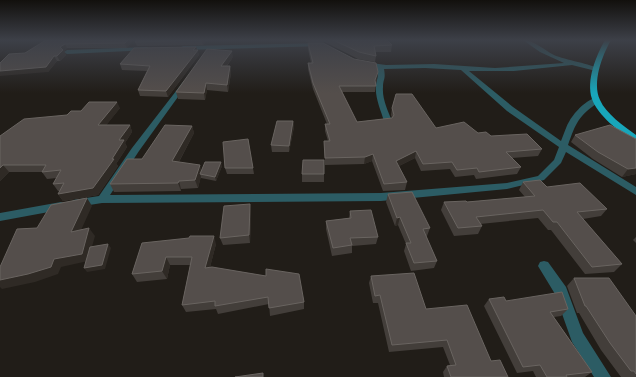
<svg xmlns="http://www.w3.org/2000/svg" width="636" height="377" font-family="'DejaVu Sans',sans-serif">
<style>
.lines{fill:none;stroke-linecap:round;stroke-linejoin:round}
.minor{fill:#2c5c64;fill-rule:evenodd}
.trunk{fill:#18a6ba;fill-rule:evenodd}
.wall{fill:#433e3a}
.shaded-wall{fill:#2f2a25}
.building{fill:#544e4b;stroke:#696460}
</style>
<rect width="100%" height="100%" fill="#211d18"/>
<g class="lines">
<g class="minor">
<path d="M 523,40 C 534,40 544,50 554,55 C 565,60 592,64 599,69 L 596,71 L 572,65 L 514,71 L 469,71 L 513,107 L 561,141 C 564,134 566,126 570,120 C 575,112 588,97 599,98 L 599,102 C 578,116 576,123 568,145 L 636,187 L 636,195 L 566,152 L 561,163 L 544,180 L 507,189 L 381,201 L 102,203 L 77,207 L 73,206 L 72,203 L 73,200 L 99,196 L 132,148 L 183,82 L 185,81 L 188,83 L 139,151 L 110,195 L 381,193 L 507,183 L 538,176 L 554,160 L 559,147 L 507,111 L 461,70 L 425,68 L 384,69 C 386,80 383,79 383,87 C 382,99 388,111 392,121 L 388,123 L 384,121 C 381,111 375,98 376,87 C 376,78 379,80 377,69 L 361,64 L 364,62 L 386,65 L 434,64 L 495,68 L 564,63 L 540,52 Z"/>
<polygon points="321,43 323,44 323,46 183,50 180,48 183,46"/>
<polygon points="147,47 150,49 149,50 67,54 64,52 67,50"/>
<polygon points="61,202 65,203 66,206 65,209 0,221 0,213"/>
<polygon points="544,261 548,262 566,287 583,333 611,377 594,377 572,342 555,294 538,266 540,262"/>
</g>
<path class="trunk" d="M 605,40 L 611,40 C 602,56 592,82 600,100 C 606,114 624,126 636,135 L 636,142 L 633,141 C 619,131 598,116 592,99 C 586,80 596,56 605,40 Z"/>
</g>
<g class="wall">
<polygon points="46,40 133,40 127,48 67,48 64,51 66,55 60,61 57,61 48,72 25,53"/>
<polygon points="207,40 203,45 137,46 135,42"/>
<polygon points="306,40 387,40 392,45 391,52 375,52 376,56 375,62 358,59 325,42 306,42"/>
<polygon points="308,43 377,78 376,84 375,92 342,92 357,122 392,118 391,115 392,108 436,128 478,133 491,136 542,149 538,156 512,158 521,167 517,174 476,179 474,175 455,177 450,169 421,171 415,158 399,166 407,182 405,190 383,191 372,161 364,164 325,165 324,141 328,141 325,131 325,124 327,124 313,89 308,69 308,63 311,63 308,49"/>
<polygon points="196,47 199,55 168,97 140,96 138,90 147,71 122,70 120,64"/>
<polygon points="233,57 227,66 230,66 231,73 228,92 207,90 205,100 178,99 176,92"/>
<polygon points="120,108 106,125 130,125 132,132 125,143 127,147 116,164 118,166 98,195 63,201 58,194 60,191 58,191 53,184 57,178 47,179 42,172 9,172 0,181 0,136 81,111"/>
<polygon points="293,121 294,127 289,152 272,152 271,145"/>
<polygon points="192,126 194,133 179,162 201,171 222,166 216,181 201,178 201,176 198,188 181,189 181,191 114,192 110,184 142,159"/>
<polygon points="575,135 636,174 622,177 593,159 571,142"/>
<polygon points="248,139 254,174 227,174 225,168"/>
<polygon points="324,160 324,182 302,182 302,174"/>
<polygon points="523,182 547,187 607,209 601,216 583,219 622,264 614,272 585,274 551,230 548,230 538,218 480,224 482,226 478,234 454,236 441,210 444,202 467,202 525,197 519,190"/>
<polygon points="388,194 430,228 427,236 426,236 437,261 434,268 411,271 404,251 406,244 398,225 395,226 386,202"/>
<polygon points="350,211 378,237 376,244 352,246 352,253 332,256 326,229 326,221 349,218"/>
<polygon points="251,212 250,243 223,245 220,238"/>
<polygon points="636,237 636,243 633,240"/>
<polygon points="142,243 216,244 210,267 304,302 304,309 270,316 269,304 218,314 216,309 186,312 182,305 190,265 170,265 167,279 137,282 132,274"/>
<polygon points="371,276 426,309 491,361 508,377 444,377 443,372 447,366 450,365 443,347 389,352 378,303 373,303 369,283"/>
<polygon points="574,278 636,316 636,377 621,377 601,350 579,313 577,313 567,286"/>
<polygon points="489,299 568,309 561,316 554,317 592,372 585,377 536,377 533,371 517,373 484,306"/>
</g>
<g class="shaded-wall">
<polygon points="128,40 133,40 127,48 125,43"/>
<polygon points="202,40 207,40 203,45"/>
<polygon points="65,44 67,48 64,51 66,55 60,61 57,56 60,47"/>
<polygon points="196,47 199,55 168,97 166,91 193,50"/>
<polygon points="232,51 233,57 222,72 221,66"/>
<polygon points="54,56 57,61 48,72 0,76 0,71"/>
<polygon points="230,66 231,73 228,92 227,85"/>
<polygon points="378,72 377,78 375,87 375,80"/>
<polygon points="206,83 207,90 205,100 204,93"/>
<polygon points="117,102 120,108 101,132 98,125"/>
<polygon points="293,121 294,127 289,152 289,146"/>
<polygon points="130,125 132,132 125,143 127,147 116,164 118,166 98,195 63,201 58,194 112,159 119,140"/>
<polygon points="192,126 194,133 175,169 172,161"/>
<polygon points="416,151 415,158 395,168 396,161"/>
<polygon points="373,154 372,161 364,164 365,157"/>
<polygon points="221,162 222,166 216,181 215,177"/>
<polygon points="3,165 9,172 0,181 0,168"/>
<polygon points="200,165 202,172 200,174 201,176 198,188 195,180"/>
<polygon points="636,168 636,174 622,177 628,169"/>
<polygon points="179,181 181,189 181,191 178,183"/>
<polygon points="87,198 92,206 77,239 71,232"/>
<polygon points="250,204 251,212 250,243 249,235"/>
<polygon points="400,217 398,225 395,226 397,218"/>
<polygon points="89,228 95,236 88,261 61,267 58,274 35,282 2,289 0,287 0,280 54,259"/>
<polygon points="214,236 216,244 208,275 205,268"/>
<polygon points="108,244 111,248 105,269 87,272 84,268"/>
<polygon points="166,257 170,265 167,279 162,271"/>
</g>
<g class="building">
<polygon points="46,40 128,40 125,43 65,44 60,47 63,50 57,56 54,56 46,67 0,71 0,63 9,54 25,53"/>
<polygon points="137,40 202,40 135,42"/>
<polygon points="333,40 387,40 392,45 374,46 376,56 359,52"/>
<polygon points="308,43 323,43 354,59 376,63 378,72 375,80 376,86 339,86 357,122 392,118 394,115 392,108 396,94 412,94 436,128 464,122 478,133 486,132 491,136 527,134 542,149 506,152 521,167 479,172 477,168 457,170 452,162 423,164 416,151 396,161 407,182 384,184 373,154 365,157 325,158 324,141 330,141 325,124 330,124 313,83 308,63 313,63"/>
<polygon points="196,47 193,50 198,50 166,91 138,90 150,66 120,64 134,48"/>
<polygon points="207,49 232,51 221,66 230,66 227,85 206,83 204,93 176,92"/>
<polygon points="89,102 117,102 98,125 130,125 119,140 124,140 112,159 114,159 93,188 58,194 64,183 53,184 61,170 42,172 46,165 3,165 0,168 0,136 24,119 67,115 71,111 81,111"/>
<polygon points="277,121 293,121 289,146 271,145"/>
<polygon points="165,125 192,126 172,161 200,165 195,180 179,181 178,183 110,184 127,159 142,159"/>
<polygon points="610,125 636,139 636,168 628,169 598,152 575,135"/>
<polygon points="248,139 253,168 225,168 223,142"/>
<polygon points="303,160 324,160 324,174 302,174"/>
<polygon points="205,162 221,162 215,177 200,174"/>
<polygon points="540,180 547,187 580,183 607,209 577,212 622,264 592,267 557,222 553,222 543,210 476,217 482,226 458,228 444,202 466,201 467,202 535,196 523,182"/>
<polygon points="412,192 430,228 423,229 437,261 414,263 406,243 411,243 400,217 397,218 388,194"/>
<polygon points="87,198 71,232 89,228 82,254 54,259 51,267 28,274 0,280 0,267 17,229 37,228 51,205"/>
<polygon points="250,204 249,235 220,238 224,206"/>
<polygon points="371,210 378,237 350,238 352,245 333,248 326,221 351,218 350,211"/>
<polygon points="190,236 214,236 205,268 212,267 266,276 266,269 299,274 304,302 269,308 268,297 215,306 215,301 182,305 192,257 166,257 162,271 132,274 142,243 189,238"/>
<polygon points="108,244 102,265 84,268 90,247"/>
<polygon points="414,273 426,309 467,305 491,361 500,360 508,377 451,377 447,366 456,365 447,340 392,345 380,295 375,296 371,276"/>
<polygon points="574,278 609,278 636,316 636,374 634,371 631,371 610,343 586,306 585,306"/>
<polygon points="562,292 568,309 550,312 592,372 566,375 567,377 547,377 540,365 523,367 489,299 504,297 506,301"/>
<polygon points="263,373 263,377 235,377"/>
</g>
<linearGradient id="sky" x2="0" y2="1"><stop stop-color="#12100d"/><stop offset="0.43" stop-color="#3d4048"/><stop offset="1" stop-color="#3d4048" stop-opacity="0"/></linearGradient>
<rect width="636" height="93" fill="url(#sky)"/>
</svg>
